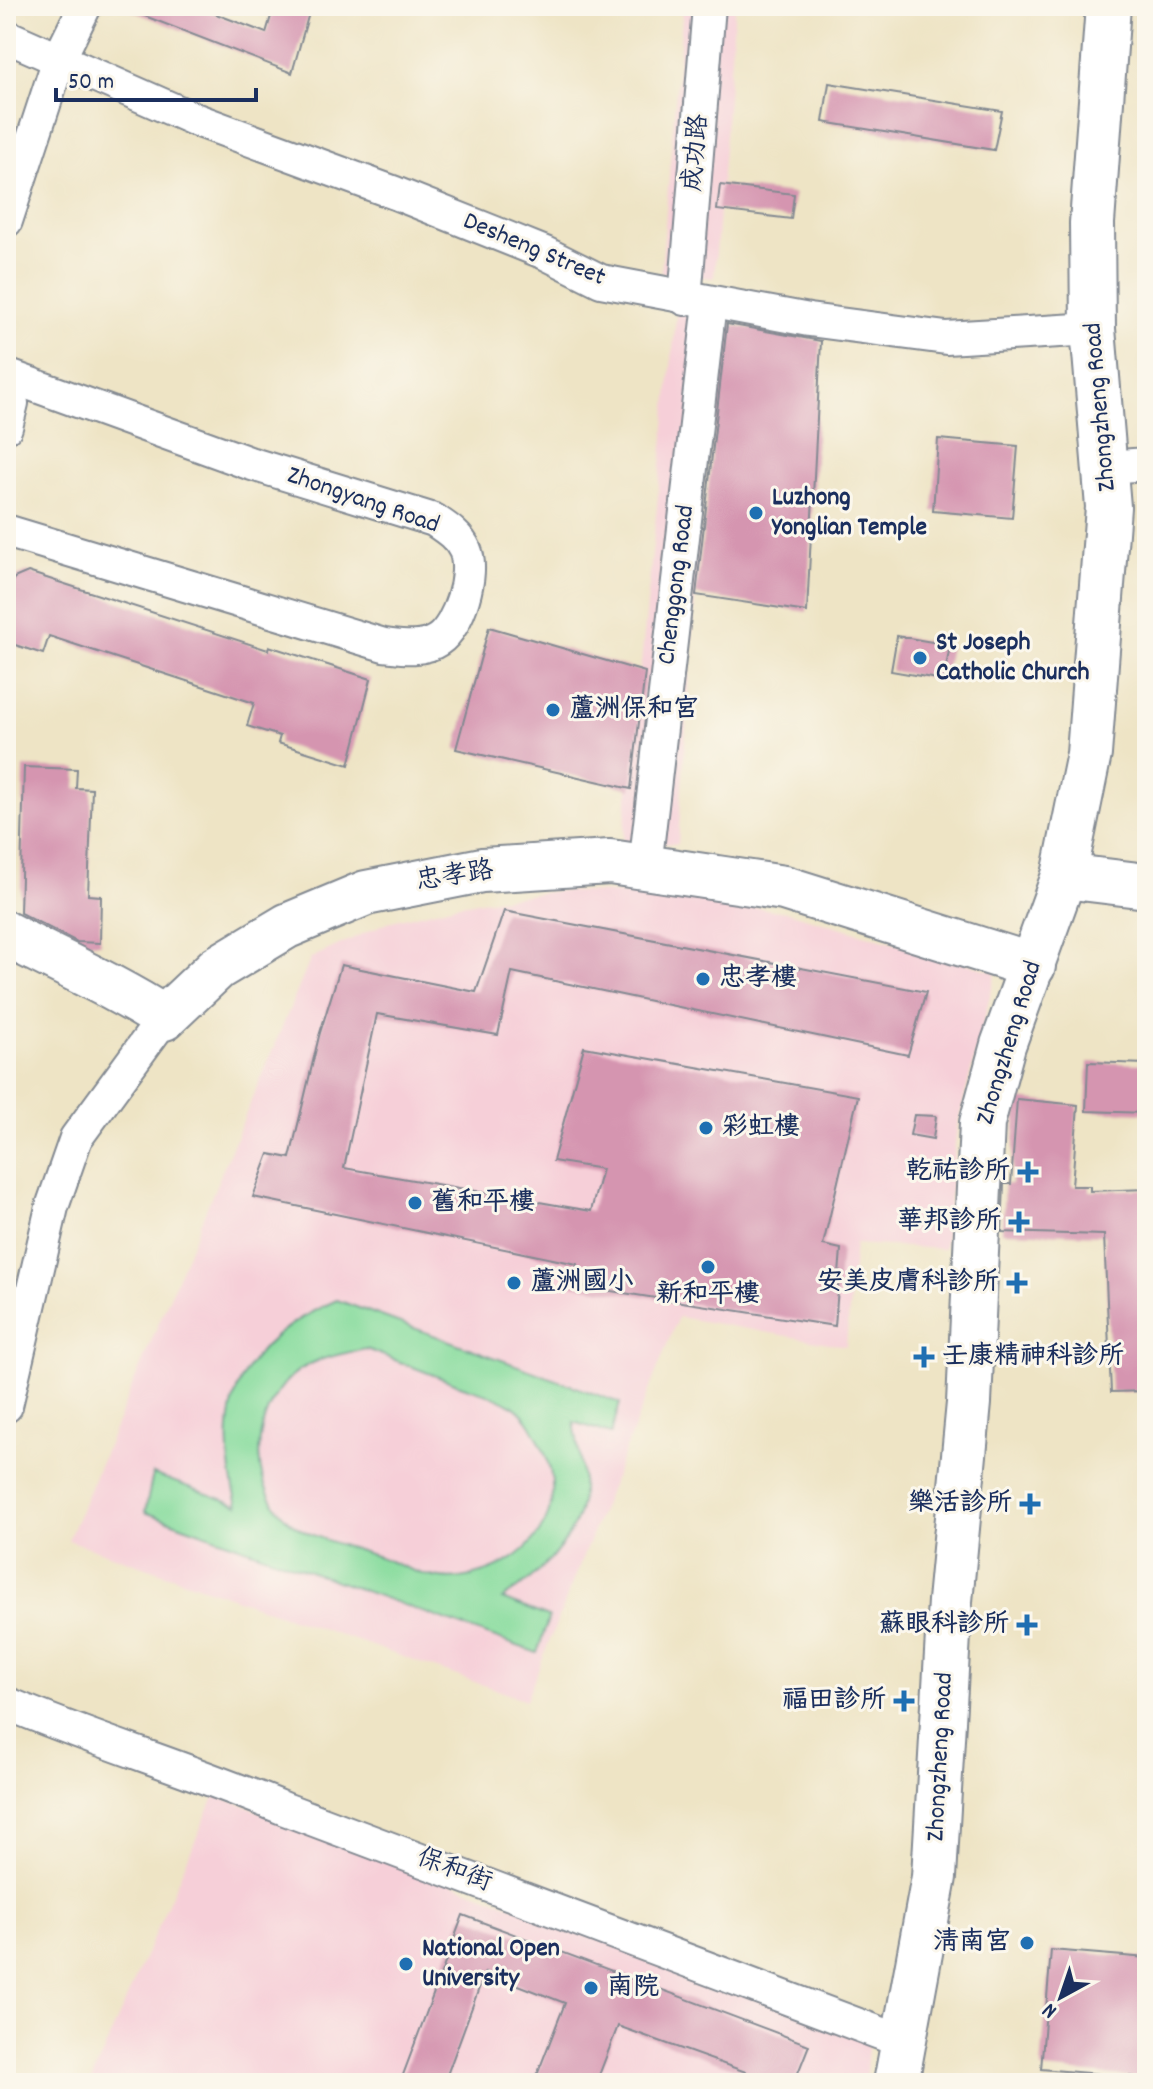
<svg xmlns="http://www.w3.org/2000/svg" width="1153" height="2089" font-family="Dekko,'LXGW WenKai TC',sans-serif">
<style>
.built{fill:#f6cfd8}
.green{fill:#88dc9e;stroke:#52867e;stroke-width:2;fill-rule:evenodd}
.building{fill:#d595b0}
.lines{fill:none;stroke-linecap:round;stroke-linejoin:round}
.street-casing{stroke:#848a92;stroke-width:36}
.secondary-casing{stroke:#848a92;stroke-width:48}
.street{stroke:#fff;stroke-width:32}
.secondary{stroke:#fff;stroke-width:44}
.poi-dot{fill:#1f6fb2;stroke:#fbf7ec;stroke-width:3}
.labels{text-anchor:middle;dominant-baseline:central;stroke-width:6;stroke-linejoin:round;paint-order:stroke}
.street-label{font-size:26px;fill:#1b2f5e;stroke:#fbf7ec}
.poi-label{font-size:26px;font-weight:bold;fill:#1b2f5e;stroke:#fbf7ec;text-anchor:start}
</style>
<rect width="100%" height="100%" fill="#fbf7ec"/>
<filter id="ink" filterUnits="userSpaceOnUse"><feTurbulence type="fractalNoise" baseFrequency=".0125" numOctaves="2"/><feDisplacementMap in="SourceGraphic" scale="16" xChannelSelector="R" yChannelSelector="G"/><feConvolveMatrix kernelMatrix="1 2 1 2 8 2 1 2 1" color-interpolation-filters="sRGB"/></filter>
<filter id="wash" filterUnits="userSpaceOnUse"><feTurbulence type="fractalNoise" baseFrequency=".006" numOctaves="4" result="noise"/><feDisplacementMap in="SourceGraphic" scale="32" xChannelSelector="R" yChannelSelector="G"/><feGaussianBlur stdDeviation="1.8" result="paint"/><feColorMatrix in="noise" values="0 0 0 0 0 0 0 0 0 0 0 0 0 0 0 0 0 1.4 0 .05"/><feComposite in="paint" operator="in"/></filter>
<g filter="url(#wash)">
<rect width="100%" height="100%" fill="#eee4c5"/>
<g class="built">
<polygon points="683,6 735,6 714,278 661,273"/>
<polygon points="677,308 715,311 678,844 623,841"/>
<polygon points="556,891 666,895 787,912 996,972 957,1127 944,1249 855,1244 846,1346 678,1317 526,1700 68,1540 311,958 388,922 459,904"/>
<polygon points="215,1795 869,2038 865,2083 90,2083"/>
</g>
<path class="green" d="M 337,1300 L 620,1403 L 611,1434 L 574,1422 C 578,1448 585,1477 581,1503 C 575,1542 534,1579 502,1599 L 549,1617 L 537,1653 L 145,1512 L 153,1474 L 238,1505 C 211,1405 240,1341 337,1300 ZM 366,1349 C 398,1361 430,1374 463,1386 C 477,1391 494,1395 508,1403 C 525,1412 533,1428 541,1445 C 575,1513 528,1568 460,1578 C 431,1582 406,1567 379,1557 C 356,1549 312,1538 294,1525 C 250,1491 249,1425 284,1384 C 303,1360 338,1354 366,1349 Z"/>
<g id="blocks">
<g class="building">
<polygon points="119,6 195,6 266,33 274,6 311,6 292,73"/>
<polygon points="829,83 1002,111 994,150 823,122"/>
<polygon points="720,185 794,194 791,219 717,210"/>
<polygon points="727,324 821,341 807,612 696,595"/>
<polygon points="938,439 1018,446 1012,518 933,511"/>
<polygon points="28,572 268,650 269,646 371,679 349,765 278,743 280,736 247,726 254,703 49,636 43,654 12,644 13,638 6,635 6,599 14,578"/>
<polygon points="489,627 645,672 631,789 456,749"/>
<polygon points="897,636 950,645 944,680 891,671"/>
<polygon points="24,767 77,769 76,788 92,789 88,895 101,896 100,943 77,942 20,913"/>
<polygon points="504,911 926,992 908,1055 512,972 498,1035 377,1014 344,1168 591,1211 602,1169 553,1161 584,1047 858,1096 823,1245 841,1249 835,1326 572,1285 577,1264 253,1197 269,1154 290,1158 319,1036 341,965 476,992"/>
<polygon points="1088,1062 1147,1064 1147,1113 1086,1111"/>
<polygon points="1017,1099 1078,1105 1072,1186 1090,1186 1090,1191 1147,1189 1147,1391 1111,1392 1104,1235 1002,1232 1004,1184 1011,1184"/>
<polygon points="914,1115 936,1116 933,1139 910,1135"/>
<polygon points="463,1915 809,2045 794,2083 741,2083 746,2072 618,2026 596,2083 534,2083 565,2003 485,1972 444,2083 400,2083"/>
<polygon points="1051,1950 1147,1958 1147,2078 1041,2069"/>
</g>
</g>
</g>
<g filter="url(#ink)">
<use href="#blocks" fill-opacity="0" stroke="#848a92" stroke-width="2"/>
<g class="lines">
<defs>
<g id="street">
<polyline points="6,36 194,119 395,193 545,253 601,281 809,320 946,338 1093,329"/>
<polyline points="6,221 59,59 85,6"/>
<polyline points="685,299 709,6"/>
<path d="M 6,375 L 249,463 L 434,520 C 446,528 459,536 465,550 C 475,573 459,626 438,640 C 422,651 401,647 384,645 L 6,531"/>
<polyline points="6,387 12,403 6,427"/>
<polyline points="1107,467 1147,464"/>
<polyline points="645,867 710,303"/>
<polyline points="6,1406 52,1207 76,1138 164,1018"/>
<path d="M 6,1703 C 98,1742 193,1770 285,1809 L 901,2041"/>
</g>
<g id="secondary">
<polyline points="1064,876 1147,886"/>
<path d="M 6,934 C 59,962 114,986 164,1018 L 217,968 L 287,926 L 366,893 L 482,870 L 610,862 L 784,888 L 1033,966"/>
<polyline points="896,2083 934,1877 950,1601 969,1403 982,1123 1003,1045 1064,876 1089,754 1108,507 1093,329 1092,223 1108,6"/>
</g>
</defs>
<use href="#street" class="street-casing"/>
<use href="#secondary" class="secondary-casing"/>
<use href="#street" class="street"/>
<use href="#secondary" class="secondary"/>
</g>
</g>
<g class="poi-dot">
<circle cx="756" cy="513" r="8"/>
<circle cx="920" cy="658" r="8"/>
<circle cx="553" cy="710" r="8"/>
<circle cx="703" cy="979" r="8"/>
<circle cx="706" cy="1128" r="8"/>
<path d="M1024 1160h8v8h8v8h-8v8h-8v-8h-8v-8h8z"/>
<circle cx="415" cy="1203" r="8"/>
<path d="M1015 1210h8v8h8v8h-8v8h-8v-8h-8v-8h8z"/>
<circle cx="708" cy="1267" r="8"/>
<circle cx="514" cy="1283" r="8"/>
<path d="M1013 1271h8v8h8v8h-8v8h-8v-8h-8v-8h8z"/>
<path d="M920 1345h8v8h8v8h-8v8h-8v-8h-8v-8h8z"/>
<path d="M1026 1492h8v8h8v8h-8v8h-8v-8h-8v-8h8z"/>
<path d="M1023 1613h8v8h8v8h-8v8h-8v-8h-8v-8h8z"/>
<path d="M900 1689h8v8h8v8h-8v8h-8v-8h-8v-8h8z"/>
<circle cx="1027" cy="1943" r="8"/>
<circle cx="406" cy="1964" r="8"/>
<circle cx="591" cy="1988" r="8"/>
</g>
<g class="labels">
<g class="street-label">
<text transform="translate(697 153) rotate(-85)">成功路</text>
<text transform="translate(534 250) rotate(23)">Desheng Street</text>
<text transform="translate(1101 407) rotate(-95)">Zhongzheng Road</text>
<text transform="translate(363 501) rotate(19)">Zhongyang Road</text>
<text transform="translate(677 585) rotate(-83)">Chenggong Road</text>
<text transform="translate(455 877) rotate(-9)">忠孝路</text>
<text transform="translate(1010 1043) rotate(-73)">Zhongzheng Road</text>
<text transform="translate(941 1757) rotate(-87)">Zhongzheng Road</text>
<text transform="translate(454 1871) rotate(21)">保和街</text>
</g>
<g class="poi-label">
<text x="772" y="498">Luzhong<tspan x="772" dy="30">Yonglian Temple</tspan></text>
<text x="936" y="643">St Joseph<tspan x="936" dy="30">Catholic Church</tspan></text>
<text x="569" y="710">蘆洲保和宮</text>
<text x="719" y="979">忠孝樓</text>
<text x="722" y="1128">彩虹樓</text>
<text x="1010" y="1172" text-anchor="end">乾祐診所</text>
<text x="431" y="1203">舊和平樓</text>
<text x="1001" y="1222" text-anchor="end">華邦診所</text>
<text x="530" y="1283">蘆洲國小</text>
<text x="999" y="1283" text-anchor="end">安美皮膚科診所</text>
<text x="708" y="1295" text-anchor="middle">新和平樓</text>
<text x="942" y="1357">壬康精神科診所</text>
<text x="1012" y="1504" text-anchor="end">樂活診所</text>
<text x="1009" y="1625" text-anchor="end">蘇眼科診所</text>
<text x="886" y="1701" text-anchor="end">福田診所</text>
<text x="1011" y="1943" text-anchor="end">清南宮</text>
<text x="422" y="1949">National Open<tspan x="422" dy="30">University</tspan></text>
<text x="607" y="1988">南院</text>
</g>
</g>
<rect width="1153" height="2089" fill="none" stroke="#fbf7ec" stroke-width="32"/>
<g transform="translate(1061 1997) rotate(220)" stroke="#fbf7ec" stroke-width="6" paint-order="stroke">
<path d="M0-6L14 30L0 20L-14 30Z" fill="#1b2f5e"/>
<text y="-12" font-size="22" font-weight="bold" text-anchor="middle" fill="#1b2f5e">N</text>
</g>
<path d="M56 88v12h200v-12" fill="none" stroke="#1b2f5e" stroke-width="4"/>
<text x="68" y="88" font-size="24" fill="#1b2f5e" stroke="#fbf7ec" stroke-width="6" paint-order="stroke">50 m</text>
</svg>
